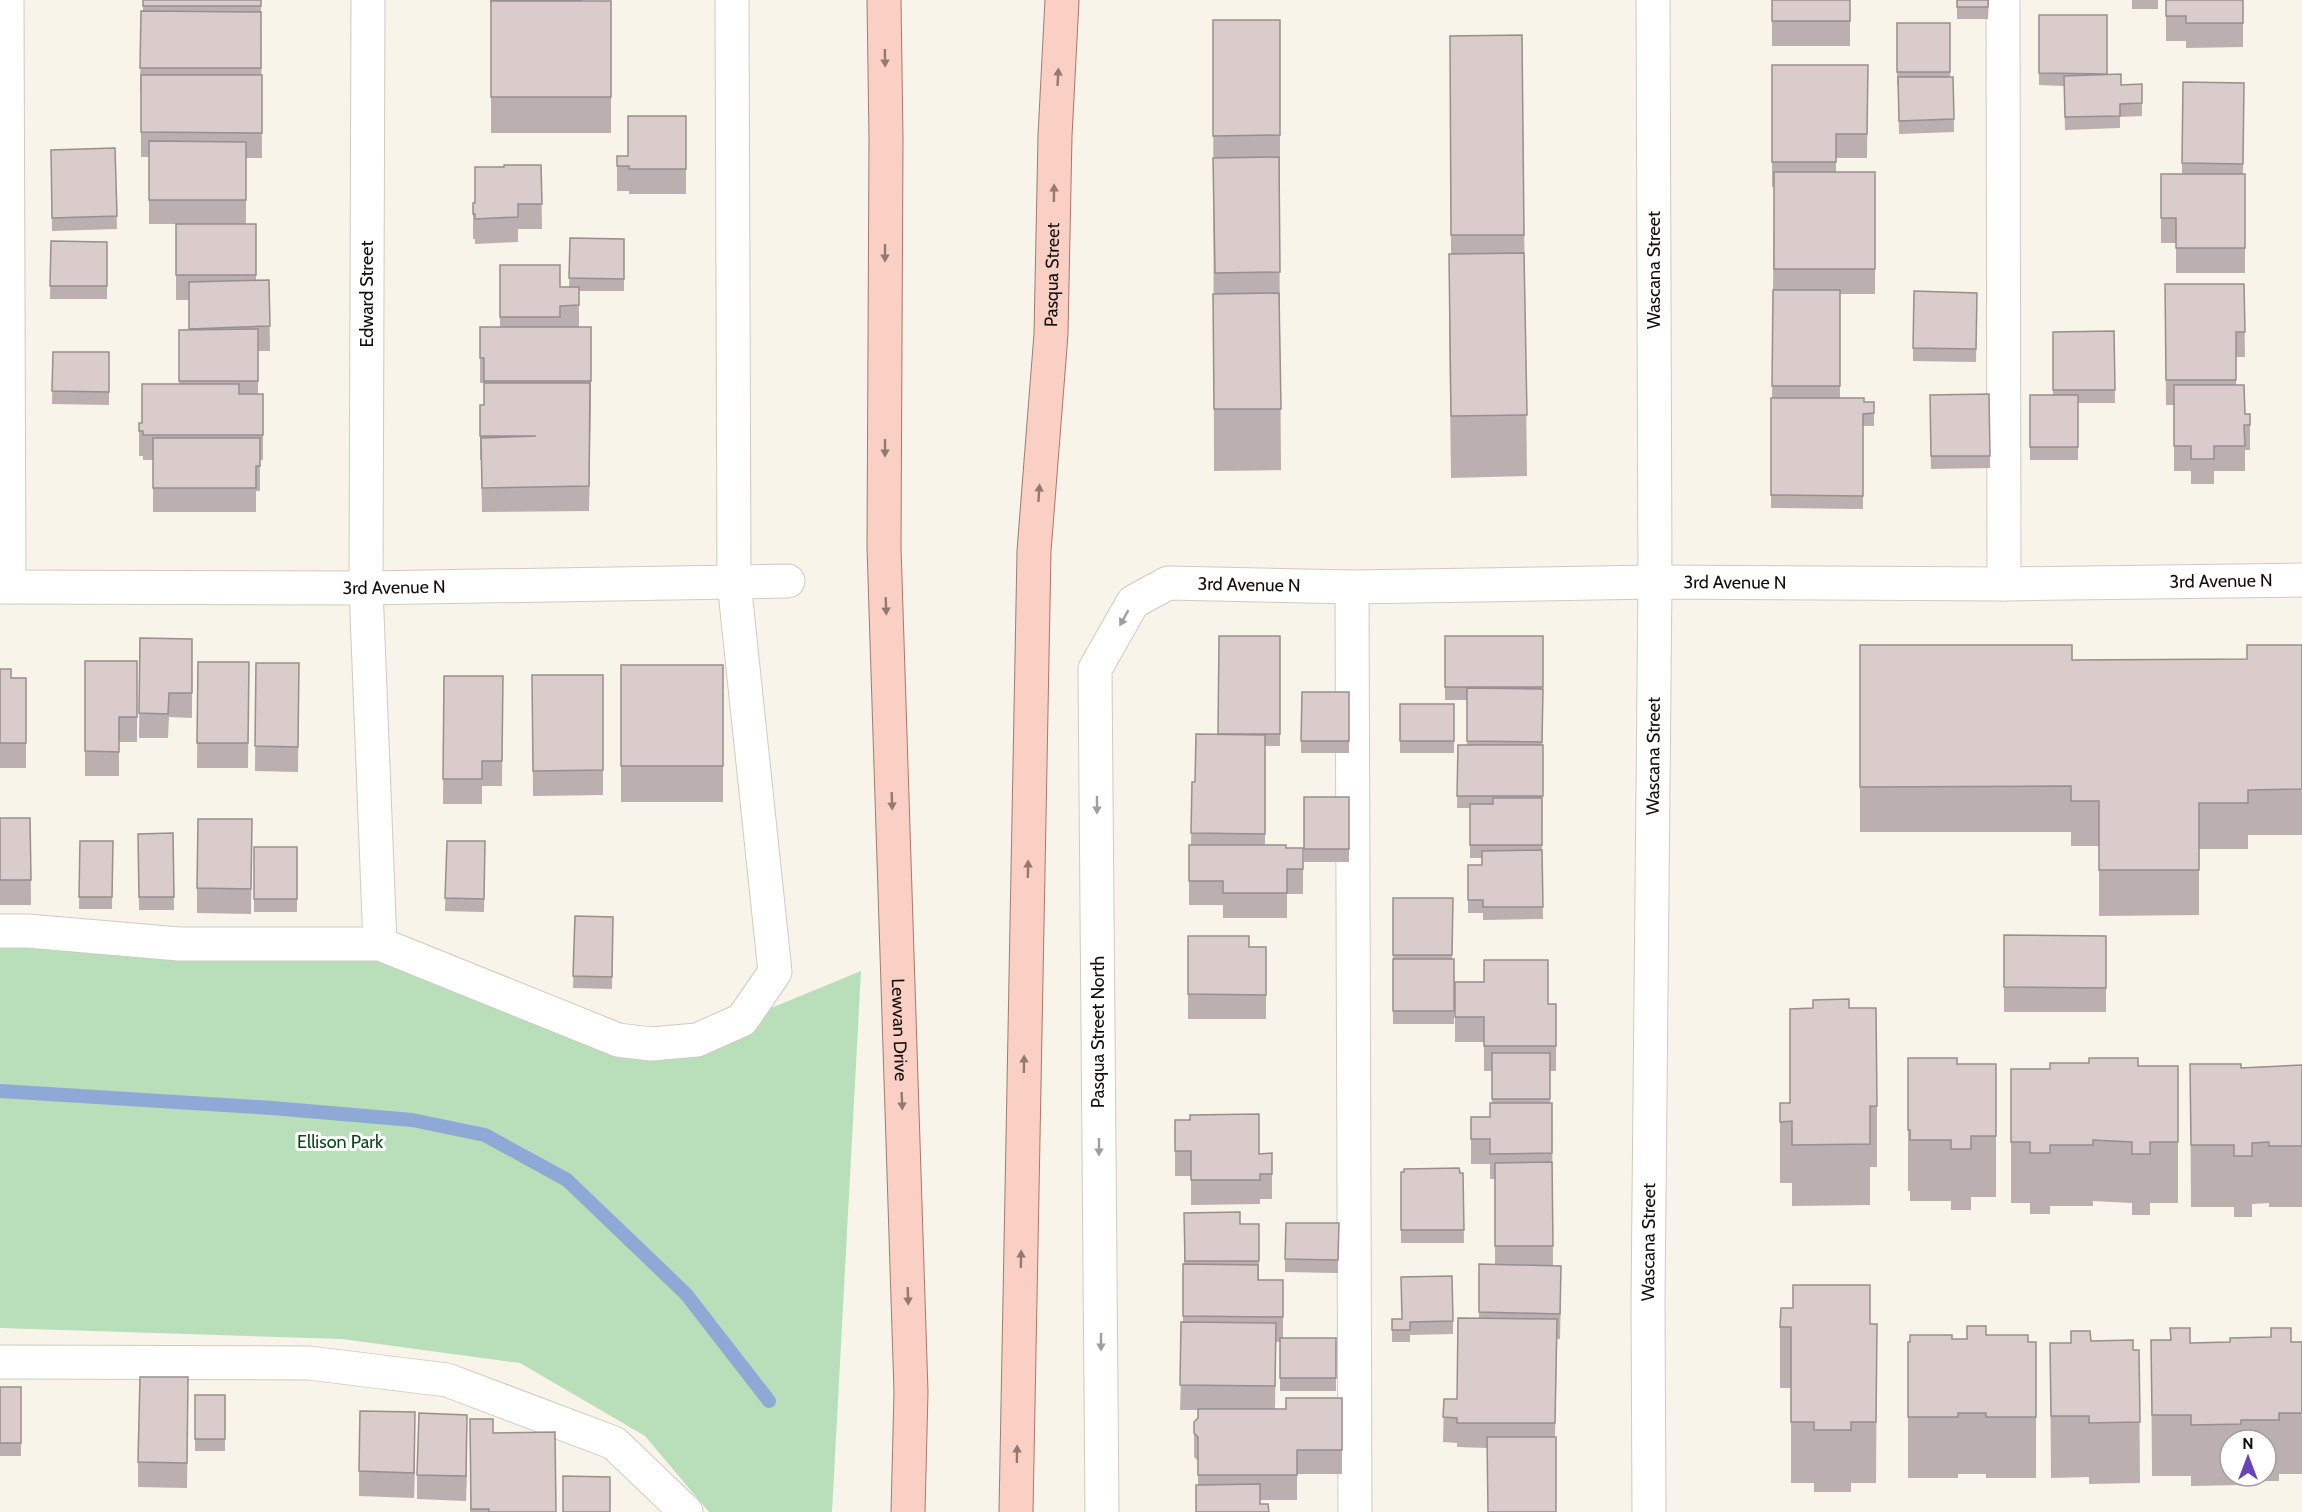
<svg xmlns="http://www.w3.org/2000/svg" width="2302" height="1512" font-family="Cabin,sans-serif">
<style>
.green{fill:#b9dfba}
.lines{fill:none;stroke-linecap:round;stroke-linejoin:round}
.stream{stroke:#8da9d5;stroke-width:14}
.minor-casing{stroke:#cfcbc1;stroke-width:35}
.major-casing{stroke:#a6796c;stroke-width:35}
.minor{stroke:#fff;stroke-width:33}
.major{stroke:#fad0c5;stroke-width:33}
.wall{fill:#bbafaf;fill-rule:evenodd}
.shaded-wall{fill:#988f8e}
.building{fill:#d9cccb;stroke:#988f8e;stroke-width:1.5}
.oneway{fill:#927a72}
.oneway2{fill:#a09f9e}
.labels{text-anchor:middle;dominant-baseline:central;stroke-width:6;stroke-linejoin:round;paint-order:stroke}
.street-label{font-size:18px;fill:#12100d;stroke:#fff}
.park-label{font-size:18px;fill:#0a4917;stroke:#fff}
</style>
<rect width="100%" height="100%" fill="#f8f4ea"/>
<polygon class="green" points="0,931 380,944 618,1040 742,1020 861,971 832,1512 709,1512 645,1436 520,1363 342,1339 0,1328"/>
<g class="lines">
<polyline class="stream" points="0,1091 272,1108 412,1120 485,1135 567,1180 686,1294 769,1401"/>
<defs>
<g id="minor">
<polyline points="7,0 9,587"/>
<polyline points="368,0 366,588 380,944"/>
<polyline points="2003,0 2004,584"/>
<path id="s1" d="M 0,587 L 366,588 L 788,581"/>
<polyline points="1352,587 1355,1512"/>
<polyline points="0,931 28,931 179,944 380,944 618,1040 651,1044 697,1040 742,1020 775,972 734,582 732,0"/>
<polyline points="0,1362 309,1363 447,1380 614,1443 686,1512"/>
<path id="s2" d="M 1102,1512 L 1095,669 L 1133,602 L 1168,583 L 1352,587 L 1655,582 L 2004,584 L 2302,580"/>
<path id="s3" d="M 1649,1512 L 1648,1303 L 1655,582 L 1653,0"/>
</g>
<g id="major">
<path id="s4" d="M 884,0 L 886,139 L 884,547 L 911,1392 L 908,1512"/>
<path id="s5" d="M 1016,1512 L 1034,551 L 1051,334 L 1055,136 L 1062,0"/>
</g>
</defs>
<use href="#minor" class="minor-casing"/>
<use href="#major" class="major-casing"/>
<use href="#minor" class="minor"/>
<use href="#major" class="major"/>
</g>
<g class="wall">
<polygon points="143,0 261,0 262,158 246,158 246,224 256,224 256,281 269,280 270,351 258,351 258,394 263,394 263,460 260,460 260,491 256,491 256,512 153,512 153,460 143,460 143,456 139,456 139,423 142,423 179,384 179,330 189,330 189,300 176,300 176,224 149,224 149,157 141,157 141,93 140,93 141,11 143,11"/>
<polygon points="491,0 611,1 611,133 491,133"/>
<rect x="1772" y="0" width="78" height="46"/>
<polygon points="1957,0 1989,0 1988,19 1957,19"/>
<rect x="2132" y="0" width="26" height="9"/>
<polygon points="2166,0 2243,0 2243,47 2186,48 2186,41 2166,41"/>
<polygon points="2039,15 2107,15 2107,75 2121,85 2142,84 2142,116 2120,117 2120,128 2065,130 2064,86 2039,85"/>
<polygon points="1213,20 1280,20 1280,196 1279,196 1281,470 1214,471"/>
<polygon points="1897,23 1950,23 1950,77 1953,77 1954,132 1899,134 1898,85 1897,85"/>
<polygon points="1522,35 1527,476 1451,478 1449,315 1449,254 1451,254 1450,36"/>
<polygon points="1772,65 1868,65 1867,158 1836,158 1836,172 1875,172 1875,294 1840,294 1840,398 1864,402 1874,402 1874,426 1863,426 1863,509 1771,508 1774,187 1772,187"/>
<polygon points="2244,83 2243,174 2245,174 2245,273 2176,273 2176,243 2161,243 2161,174 2182,174 2182,163"/>
<polygon points="686,116 686,194 629,194 629,191 617,191 617,156 628,156"/>
<polygon points="115,148 117,229 52,231 51,150"/>
<polygon points="541,165 542,229 518,229 518,242 475,244 475,239 473,239 473,203 475,203 504,167"/>
<polygon points="570,238 624,239 624,291 579,291 579,327 591,327 591,405 589,511 482,512 481,460 480,460 480,405 484,405 484,383 480,383 480,327 500,327 500,265 560,287 569,287"/>
<polygon points="51,241 107,242 107,299 50,299"/>
<polygon points="2165,284 2244,284 2245,357 2236,357 2236,385 2245,414 2250,414 2250,450 2245,450 2245,471 2214,471 2214,484 2191,484 2191,471 2174,471 2174,405 2166,405"/>
<polygon points="1977,293 1976,362 1913,361 1913,348"/>
<polygon points="2114,331 2115,403 2078,403 2078,460 2030,460 2030,395 2053,395 2053,332"/>
<polygon points="53,352 109,352 109,405 52,404"/>
<polygon points="1989,394 1990,468 1931,469 1930,395"/>
<polygon points="1280,636 1280,746 1265,746 1265,845 1286,848 1303,848 1303,894 1287,894 1287,918 1223,918 1223,905 1189,905 1189,845 1191,845 1192,782 1195,782 1218,734"/>
<polygon points="1445,636 1543,636 1542,850 1543,919 1483,920 1483,913 1468,913 1468,865 1482,865 1482,858 1470,858 1470,808 1457,808 1458,745 1467,745 1467,700 1445,700"/>
<polygon points="140,638 192,639 192,718 169,717 168,738 139,738"/>
<polygon points="1860,645 2072,660 2247,659 2302,645 2302,835 2248,835 2248,849 2199,849 2199,915 2099,916 2099,846 2071,846 2071,832 1860,832"/>
<polygon points="85,661 137,661 137,742 119,742 119,776 85,776"/>
<polygon points="198,662 249,662 248,768 197,768"/>
<polygon points="256,663 299,663 298,772 255,771"/>
<rect x="621" y="665" width="102" height="137"/>
<polygon points="0,669 11,678 26,678 26,768 0,768"/>
<polygon points="532,675 603,675 603,795 533,796"/>
<polygon points="444,676 503,676 502,786 482,786 482,804 443,804"/>
<polygon points="1302,692 1349,692 1349,753 1301,753"/>
<rect x="1400" y="704" width="54" height="49"/>
<rect x="1304" y="797" width="45" height="65"/>
<polygon points="0,818 30,818 31,905 0,905"/>
<polygon points="252,819 251,914 197,913 197,888"/>
<polygon points="173,833 174,910 139,910 138,834"/>
<polygon points="80,841 113,841 112,909 79,909"/>
<polygon points="447,841 485,841 484,912 445,911"/>
<rect x="254" y="847" width="43" height="65"/>
<polygon points="1393,898 1453,898 1452,959 1454,959 1454,1024 1393,1024"/>
<polygon points="575,916 613,917 612,989 573,988"/>
<polygon points="2004,935 2106,936 2106,1012 2004,1012"/>
<polygon points="1188,936 1249,947 1266,947 1266,1019 1188,1019"/>
<polygon points="1455,982 1548,1004 1556,1004 1556,1071 1550,1071 1550,1103 1552,1103 1553,1266 1561,1290 1560,1339 1557,1339 1555,1437 1487,1448 1457,1447 1457,1443 1443,1442 1444,1399 1457,1399 1479,1318 1479,1264 1495,1264 1495,1179 1490,1179 1490,1164 1471,1164 1471,1117 1490,1117 1492,1103 1492,1071 1484,1071 1484,1042 1455,1042"/>
<polygon points="1849,1008 1877,1106 1877,1167 1870,1167 1870,1205 1792,1206 1792,1183 1780,1183 1780,1103 1790,1103"/>
<polygon points="1908,1058 1957,1064 1996,1064 1996,1197 1971,1197 1971,1210 1951,1210 1951,1201 1910,1201 1910,1191 1908,1191"/>
<polygon points="2089,1063 2138,1066 2178,1066 2178,1203 2150,1203 2150,1215 2132,1215 2132,1203 2093,1201 2093,1206 2050,1206 2050,1214 2030,1214 2030,1203 2011,1203 2011,1069 2050,1069"/>
<polygon points="2190,1064 2241,1068 2302,1065 2302,1207 2269,1207 2269,1203 2252,1204 2252,1217 2234,1217 2234,1207 2191,1207"/>
<polygon points="1190,1120 1259,1154 1272,1153 1272,1199 1260,1199 1260,1204 1191,1205 1191,1176 1175,1176 1175,1145"/>
<polygon points="1401,1172 1463,1173 1464,1243 1401,1243"/>
<polygon points="1184,1213 1240,1224 1259,1224 1259,1280 1283,1280 1283,1338 1336,1338 1336,1391 1280,1391 1280,1342 1276,1342 1275,1409 1286,1409 1342,1398 1342,1474 1297,1474 1297,1500 1260,1500 1260,1504 1269,1512 1198,1485 1198,1461 1194,1457 1194,1422 1198,1418 1198,1410 1180,1410 1183,1322 1183,1264 1184,1264"/>
<polygon points="1339,1223 1338,1273 1285,1272 1285,1259"/>
<polygon points="1392,1319 1453,1321 1453,1334 1410,1335 1410,1342 1392,1342"/>
<polygon points="1877,1324 1876,1483 1851,1483 1851,1492 1814,1492 1814,1483 1791,1483 1791,1388 1780,1388 1780,1327"/>
<path d="M 2170,1328 L 2190,1343 L 2302,1342 L 2302,1474 L 2279,1474 L 2279,1481 L 2241,1481 L 2241,1485 L 2191,1486 L 2191,1476 L 2152,1476 L 2151,1340 L 2170,1340 ZM 2230,1440 L 2266,1440 L 2266,1476 L 2230,1476 Z"/>
<polygon points="1986,1335 2028,1342 2036,1342 2036,1478 1986,1478 1986,1474 1958,1474 1958,1478 1908,1478 1908,1342 1952,1339 1967,1339"/>
<polygon points="2091,1341 2133,1350 2139,1350 2140,1483 2089,1484 2089,1477 2051,1478 2050,1343 2071,1343"/>
<rect x="0" y="1387" width="21" height="69"/>
<rect x="195" y="1395" width="30" height="56"/>
<polygon points="188,1402 187,1488 138,1487 138,1462"/>
<polygon points="470,1419 493,1433 556,1512 470,1512"/>
<polygon points="415,1436 414,1498 359,1496 359,1471"/>
<polygon points="467,1440 466,1501 417,1499 417,1475"/>
</g>
<g class="shaded-wall">
<polygon points="415,1412 415,1436 414,1498 414,1473"/>
<polygon points="467,1415 467,1440 466,1501 466,1476"/>
</g>
<g class="building">
<rect x="143" y="0" width="118" height="6"/>
<polygon points="491,0 581,0 581,1 491,1 491,3"/>
<rect x="1772" y="0" width="78" height="21"/>
<rect x="1957" y="0" width="31" height="7"/>
<polygon points="2166,0 2243,0 2243,23 2186,23 2186,16 2166,16"/>
<rect x="491" y="1" width="120" height="96"/>
<polygon points="141,11 261,12 261,68 140,68"/>
<polygon points="2039,15 2107,15 2107,74 2039,73"/>
<polygon points="1213,20 1280,20 1280,135 1213,136"/>
<rect x="1897" y="23" width="53" height="49"/>
<polygon points="1522,35 1524,235 1451,235 1450,36"/>
<polygon points="1772,65 1868,65 1867,134 1836,134 1836,162 1772,162"/>
<polygon points="2121,74 2121,85 2142,84 2142,103 2120,104 2120,116 2065,117 2064,76"/>
<polygon points="141,75 262,75 262,133 141,132"/>
<polygon points="1898,77 1953,77 1954,119 1899,121"/>
<polygon points="2183,82 2244,83 2243,164 2182,163"/>
<polygon points="628,116 686,116 686,169 629,169 629,166 617,166 617,156 628,156"/>
<polygon points="149,141 246,142 246,200 149,200"/>
<polygon points="115,148 117,216 52,218 51,150"/>
<polygon points="1279,157 1280,272 1215,273 1213,158"/>
<polygon points="504,165 541,165 542,204 518,204 518,217 475,219 475,214 473,214 473,203 475,203 475,167 504,167"/>
<rect x="1774" y="172" width="101" height="97"/>
<polygon points="2161,174 2245,174 2245,248 2176,248 2176,218 2161,218"/>
<rect x="176" y="224" width="80" height="51"/>
<polygon points="570,238 624,239 624,279 569,278"/>
<polygon points="51,241 107,242 107,286 50,286"/>
<polygon points="1524,253 1527,415 1451,416 1449,254"/>
<polygon points="500,265 560,265 560,287 579,287 579,305 560,306 560,317 500,317"/>
<polygon points="269,280 270,326 189,329 189,282"/>
<polygon points="2165,284 2244,284 2245,332 2236,332 2236,380 2166,380"/>
<polygon points="1773,290 1840,290 1840,386 1772,386"/>
<polygon points="1914,291 1977,293 1976,349 1913,348"/>
<polygon points="1279,293 1281,409 1214,409 1213,294"/>
<polygon points="480,327 591,327 591,381 484,381 484,358 480,358"/>
<polygon points="258,329 258,381 179,381 179,330"/>
<polygon points="2114,331 2115,390 2053,390 2053,332"/>
<polygon points="53,352 109,352 109,392 52,391"/>
<polygon points="484,383 590,383 589,486 482,488 481,438 536,436 480,436 480,405 484,405"/>
<polygon points="142,384 239,384 239,394 263,394 263,435 143,435 143,431 139,431 139,423 142,423"/>
<polygon points="2174,385 2244,385 2245,414 2250,414 2250,425 2244,425 2245,446 2214,446 2214,459 2191,459 2191,446 2174,446"/>
<polygon points="1989,394 1990,456 1931,456 1930,395"/>
<rect x="2030" y="395" width="48" height="52"/>
<polygon points="1771,398 1864,398 1864,402 1874,402 1874,413 1863,414 1863,496 1771,495"/>
<polygon points="153,438 260,438 260,466 256,466 256,488 153,488"/>
<polygon points="1219,636 1280,636 1280,734 1218,734"/>
<rect x="1445" y="636" width="98" height="51"/>
<polygon points="140,638 192,639 192,693 169,693 168,714 139,713"/>
<polygon points="1860,645 2072,645 2072,660 2247,659 2247,645 2302,645 2302,789 2248,790 2248,803 2199,803 2199,870 2099,870 2099,801 2071,801 2071,786 1860,787"/>
<polygon points="85,661 137,661 137,717 119,717 119,752 85,751"/>
<polygon points="198,662 249,662 248,743 197,743"/>
<polygon points="256,663 299,663 298,747 255,746"/>
<rect x="621" y="665" width="102" height="101"/>
<polygon points="0,669 11,669 11,678 26,678 26,743 0,743"/>
<polygon points="532,675 603,675 603,770 533,771"/>
<polygon points="444,676 503,676 502,761 482,761 482,779 443,779"/>
<polygon points="1467,688 1543,689 1542,742 1467,741"/>
<polygon points="1302,692 1349,692 1349,741 1301,741"/>
<rect x="1400" y="704" width="54" height="37"/>
<polygon points="1196,734 1265,735 1265,834 1191,833 1192,782 1195,782"/>
<polygon points="1458,745 1543,745 1543,796 1457,796"/>
<rect x="1304" y="797" width="45" height="52"/>
<polygon points="1493,798 1542,798 1542,845 1470,845 1470,804 1493,804"/>
<polygon points="0,818 30,818 31,880 0,880"/>
<polygon points="198,819 252,819 251,889 197,888"/>
<polygon points="173,833 174,897 139,897 138,834"/>
<polygon points="80,841 113,841 112,897 79,897"/>
<polygon points="447,841 485,841 484,899 445,898"/>
<polygon points="1189,845 1286,845 1286,848 1303,848 1303,869 1287,869 1287,893 1223,893 1223,881 1189,881"/>
<rect x="254" y="847" width="43" height="52"/>
<polygon points="1542,850 1543,907 1483,907 1483,900 1468,900 1468,865 1482,865 1482,851"/>
<polygon points="1393,898 1453,898 1452,955 1393,955"/>
<polygon points="575,916 613,917 612,977 573,976"/>
<polygon points="2004,935 2106,936 2106,988 2004,987"/>
<polygon points="1188,936 1249,936 1249,947 1266,947 1266,995 1188,994"/>
<rect x="1393" y="959" width="61" height="52"/>
<polygon points="1484,960 1548,960 1548,1004 1556,1004 1556,1046 1484,1046 1484,1017 1455,1017 1455,982 1484,982"/>
<polygon points="1849,999 1849,1008 1876,1008 1877,1106 1870,1106 1870,1144 1792,1145 1792,1121 1780,1122 1780,1103 1790,1103 1790,1009 1813,1008 1813,1000"/>
<rect x="1492" y="1053" width="58" height="46"/>
<polygon points="1908,1058 1957,1058 1957,1064 1996,1064 1996,1136 1971,1136 1971,1149 1951,1149 1951,1140 1910,1140 1910,1130 1908,1130"/>
<polygon points="2089,1058 2138,1058 2138,1066 2178,1066 2178,1142 2150,1142 2150,1154 2132,1154 2132,1142 2093,1140 2093,1145 2050,1145 2050,1153 2030,1153 2030,1142 2011,1142 2011,1069 2050,1069 2050,1063 2089,1063"/>
<polygon points="2190,1064 2241,1064 2241,1068 2302,1065 2302,1146 2269,1146 2269,1142 2252,1143 2252,1156 2234,1156 2234,1145 2191,1145"/>
<polygon points="1490,1103 1552,1103 1552,1153 1490,1154 1490,1139 1471,1139 1471,1117 1490,1117"/>
<polygon points="1259,1114 1259,1154 1272,1153 1272,1174 1260,1174 1260,1180 1191,1180 1191,1151 1175,1151 1175,1120 1190,1120 1190,1115"/>
<polygon points="1552,1162 1553,1246 1495,1246 1495,1163"/>
<polygon points="1459,1168 1460,1173 1463,1173 1464,1230 1401,1230 1401,1172 1404,1172 1404,1169"/>
<polygon points="1240,1212 1240,1224 1259,1224 1259,1261 1185,1261 1184,1213"/>
<polygon points="1286,1223 1339,1223 1338,1260 1285,1259"/>
<polygon points="1183,1264 1258,1265 1258,1280 1283,1280 1283,1317 1183,1316"/>
<polygon points="1479,1264 1561,1266 1560,1314 1479,1312"/>
<polygon points="1452,1276 1453,1321 1410,1322 1410,1330 1392,1330 1392,1319 1402,1319 1401,1277"/>
<polygon points="1793,1285 1870,1285 1870,1324 1877,1324 1876,1422 1851,1422 1851,1430 1814,1430 1814,1422 1791,1422 1791,1327 1780,1327 1781,1308 1793,1308"/>
<polygon points="1458,1318 1557,1319 1555,1423 1457,1423 1457,1418 1443,1417 1444,1399 1457,1399"/>
<polygon points="1181,1322 1276,1323 1275,1386 1180,1385"/>
<polygon points="1967,1326 1986,1326 1986,1335 2028,1335 2028,1342 2036,1342 2036,1417 1986,1417 1986,1413 1958,1413 1958,1417 1908,1417 1908,1342 1910,1342 1910,1335 1952,1335 1952,1339 1967,1339"/>
<polygon points="2170,1328 2190,1328 2190,1343 2230,1342 2230,1338 2271,1337 2271,1328 2291,1328 2291,1342 2302,1342 2302,1413 2279,1413 2279,1420 2241,1420 2241,1424 2191,1425 2191,1415 2152,1415 2151,1340 2171,1340"/>
<polygon points="2071,1331 2090,1331 2091,1341 2133,1340 2133,1350 2139,1350 2140,1422 2089,1423 2089,1416 2051,1416 2050,1343 2071,1343"/>
<rect x="1280" y="1338" width="56" height="40"/>
<polygon points="140,1377 188,1377 187,1463 138,1462"/>
<rect x="0" y="1387" width="21" height="56"/>
<rect x="195" y="1395" width="30" height="44"/>
<polygon points="1286,1398 1342,1398 1342,1450 1297,1450 1297,1475 1198,1475 1198,1437 1194,1433 1194,1422 1198,1418 1198,1409 1286,1409"/>
<polygon points="360,1411 415,1412 414,1473 359,1471"/>
<polygon points="419,1413 467,1415 466,1476 417,1475"/>
<polygon points="470,1419 493,1419 493,1433 555,1432 556,1512 489,1512 489,1509 471,1509"/>
<polygon points="1487,1437 1556,1437 1556,1512 1488,1512"/>
<polygon points="563,1476 610,1477 610,1512 563,1512"/>
<polygon points="1260,1484 1260,1504 1268,1504 1269,1512 1196,1512 1196,1485"/>
</g>
<defs><path id="oneway-solid" d="M-6-.8H1V-3.2L6.5 0L1 3.2V.8H-6Z" transform="scale(1.5)"/></defs>
<g class="oneway">
<use href="#oneway-solid" transform="translate(885 58) rotate(89)"/>
<use href="#oneway-solid" transform="translate(1058 77) rotate(-87)"/>
<use href="#oneway-solid" transform="translate(1054 193) rotate(-89)"/>
<use href="#oneway-solid" transform="translate(885 253) rotate(90)"/>
<use href="#oneway-solid" transform="translate(885 448) rotate(90)"/>
<use href="#oneway-solid" transform="translate(1039 493) rotate(-86)"/>
<use href="#oneway-solid" transform="translate(886 606) rotate(88)"/>
<use href="#oneway-solid" transform="translate(892 801) rotate(88)"/>
<use href="#oneway-solid" transform="translate(1028 869) rotate(-89)"/>
<use href="#oneway-solid" transform="translate(1024 1064) rotate(-89)"/>
<use href="#oneway-solid" transform="translate(902 1101) rotate(88)"/>
<use href="#oneway-solid" transform="translate(1021 1259) rotate(-89)"/>
<use href="#oneway-solid" transform="translate(908 1296) rotate(88)"/>
<use href="#oneway-solid" transform="translate(1017 1454) rotate(-89)"/>
</g>
<g class="oneway2">
<use href="#oneway-solid" transform="translate(1124 618) rotate(119)"/>
<use href="#oneway-solid" transform="translate(1097 805) rotate(90)"/>
<use href="#oneway-solid" transform="translate(1099 1147) rotate(90)"/>
<use href="#oneway-solid" transform="translate(1101 1342) rotate(90)"/>
</g>
<g class="labels">
<g class="street-label">
<text transform="translate(1654 270) rotate(-90)">Wascana Street</text>
<text stroke="none"><textPath href="#s5" startOffset="1238">Pasqua Street</textPath></text>
<text transform="translate(367 294) rotate(-90)">Edward Street</text>
<text stroke="none"><textPath href="#s2" startOffset="2013">3rd Avenue N</textPath></text>
<text stroke="none"><textPath href="#s2" startOffset="1527">3rd Avenue N</textPath></text>
<text stroke="none"><textPath href="#s2" startOffset="1041">3rd Avenue N</textPath></text>
<text stroke="none"><textPath href="#s1" startOffset="394">3rd Avenue N</textPath></text>
<text stroke="none"><textPath href="#s3" startOffset="756">Wascana Street</textPath></text>
<text stroke="none"><textPath href="#s4" startOffset="1030">Lewvan Drive</textPath></text>
<text transform="translate(1098 1032) rotate(-90)">Pasqua Street North</text>
<text stroke="none"><textPath href="#s3" startOffset="270">Wascana Street</textPath></text>
</g>
<g class="park-label">
<text x="340" y="1142">Ellison Park</text>
</g>
</g>
<g transform="translate(2248 1458)"><circle r="28" fill="#ffffff" stroke="#a09f9e" stroke-width="1.5"/>
<path d="M0-4.5L10 22L0 15L-10 22Z" fill="#6844bc"/>
<text y="-9" font-size="16" font-weight="bold" text-anchor="middle" fill="#12100d">N</text>
</g>
</svg>
